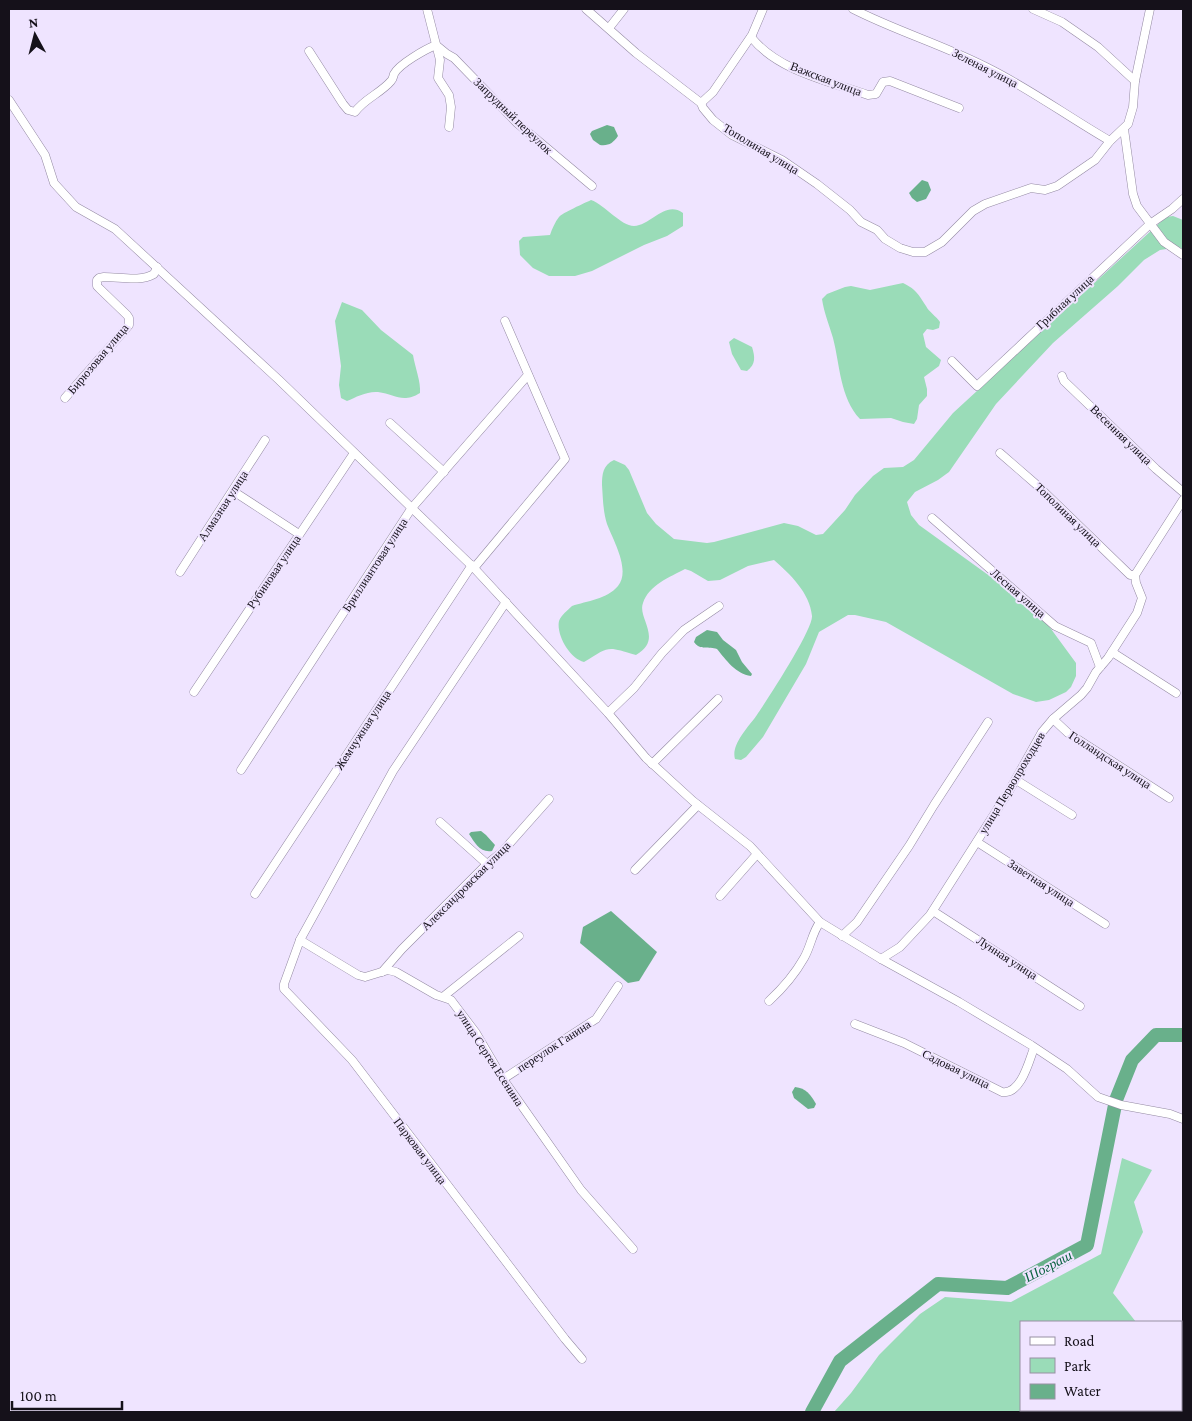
<svg xmlns="http://www.w3.org/2000/svg" width="1192" height="1421" font-family="'Crimson Pro',serif">
<style>
.green{fill:#9adcb8}
.water{fill:#69b08b}
.lines{fill:none;stroke-linecap:round;stroke-linejoin:round}
.river{stroke:#69b08b;stroke-width:14}
.street-casing{stroke:#948aa3;stroke-width:9}
.street{stroke:#fff;stroke-width:8}
.labels{text-anchor:middle;dominant-baseline:central;stroke-width:4;stroke-linejoin:round;paint-order:stroke}
.street-label{font-size:12px;fill:#15111a;stroke:#efe4ff}
.water-label{font-size:14px;font-style:italic;fill:#0a6341;stroke:#efe4ff}
</style>
<rect width="100%" height="100%" fill="#efe4ff"/>
<g class="green">
<path d="M 591,200 C 605,205 621,226 634,226 C 652,225 665,200 683,213 L 683,226 L 667,236 L 644,245 L 592,271 L 575,276 L 549,276 L 533,268 L 520,255 L 519,241 L 523,237 L 550,235 C 552,229 555,222 559,217 C 562,213 585,203 591,200 Z"/>
<path d="M 1173,216 L 1183,220 L 1183,249 L 1179,247 L 1160,250 L 1144,260 L 1118,286 L 1053,343 L 996,404 L 949,472 L 938,480 L 915,492 L 907,502 L 911,515 L 919,525 L 1027,603 L 1043,618 L 1076,663 L 1076,676 L 1071,687 L 1066,692 L 1049,700 L 1036,702 L 1013,694 L 886,622 L 855,615 L 848,615 L 819,632 L 806,664 L 763,737 L 746,757 L 741,760 L 735,759 C 731,746 746,729 754,719 C 764,705 813,630 812,616 C 810,593 790,574 774,560 L 748,566 L 720,580 L 708,581 L 691,571 L 685,569 C 670,577 649,585 643,603 C 637,618 664,639 636,655 C 606,646 610,646 584,662 C 570,659 556,635 559,621 C 561,615 568,610 572,606 C 587,601 607,599 618,586 C 631,570 613,540 607,524 C 603,511 603,499 602,485 C 602,474 603,465 614,460 L 625,465 L 629,470 L 647,513 L 656,524 L 674,539 L 707,543 L 714,542 L 784,523 L 798,526 L 816,535 L 823,534 L 845,510 L 855,495 L 873,476 L 884,468 L 903,467 L 914,460 L 953,413 L 1166,217 Z"/>
<path d="M 903,283 C 917,290 918,294 926,306 C 929,312 936,316 940,322 L 939,328 L 933,330 L 927,329 L 923,334 L 926,347 L 941,360 L 939,366 L 924,377 L 927,389 L 927,396 L 919,405 L 917,419 L 914,424 L 903,422 L 891,418 L 860,419 C 840,398 840,365 833,338 C 829,324 824,313 822,299 L 827,294 L 845,287 L 851,286 L 870,290 Z"/>
<path d="M 342,302 L 362,310 L 381,330 L 413,355 C 415,367 421,382 420,393 C 402,404 395,394 378,392 C 367,391 356,397 347,401 L 341,398 L 339,385 L 341,366 L 335,321 Z"/>
<path d="M 734,338 L 752,347 C 755,357 756,364 747,371 L 741,370 L 732,354 L 729,342 Z"/>
<polygon points="1122,1158 1152,1170 1134,1202 1143,1232 1113,1293 1136,1322 1021,1322 1021,1410 1122,1410 1119,1412 834,1412 851,1393 879,1355 920,1314 945,1297 1011,1302 1101,1254"/>
</g>
<g class="water">
<path d="M 607,125 L 614,127 L 618,136 C 613,143 609,146 600,145 L 593,140 L 590,134 L 592,131 Z"/>
<polygon points="922,180 928,182 931,190 926,199 917,202 912,198 909,193"/>
<path d="M 707,630 L 717,632 L 723,640 L 736,650 L 742,662 L 752,674 L 751,676 C 736,674 726,660 717,649 C 709,646 700,651 694,642 L 696,637 Z"/>
<path d="M 481,831 L 486,835 L 495,845 L 492,851 C 480,853 475,843 469,834 L 471,832 Z"/>
<polygon points="611,911 657,952 639,981 628,983 580,943 583,927"/>
<path d="M 795,1087 C 806,1088 811,1095 816,1104 L 814,1108 L 808,1109 L 794,1098 L 792,1092 Z"/>
</g>
<g class="lines">
<polyline class="river" points="812,1412 840,1361 938,1284 1007,1288 1087,1245 1116,1100 1132,1060 1156,1035 1183,1035"/>
<defs>
<g id="street">
<polyline points="427,9 440,60 438,78 449,95 451,107 449,127"/>
<polyline points="586,9 636,53 701,103 703,108 713,120 732,135 782,160 817,184 850,210 861,222 877,230 885,239 900,248 913,252 925,252 942,242 973,211 985,204 1031,188 1045,190 1057,186 1095,160 1110,141 1128,124 1133,107 1135,81 1150,9"/>
<path d="M 853,9 C 898,32 947,46 992,70 C 1033,91 1070,118 1110,141"/>
<polyline points="1033,9 1062,22 1098,47 1135,81"/>
<polyline points="609,28 624,9"/>
<path d="M 751,37 C 778,71 829,81 868,95 L 876,94 L 883,82 L 890,81 L 959,108"/>
<path d="M 309,51 L 343,104 L 348,110 L 355,112 C 364,99 381,93 391,81 C 393,79 393,77 394,74 C 399,64 426,49 436,45 L 447,54 L 454,58 L 517,123 L 592,186"/>
<polyline points="9,100 45,155 54,183 76,207 115,229 279,380 474,568 608,713 646,758 693,801 750,846 820,922 881,959 959,1002 1031,1045 1067,1069 1098,1097 1121,1105 1170,1114 1183,1119"/>
<polyline points="701,103 713,92 752,35 763,9"/>
<polyline points="1124,129 1133,194 1137,206 1164,242 1183,255"/>
<polyline points="952,361 977,386 1150,224 1172,209 1183,199"/>
<polyline points="1062,376 1064,381 1156,469 1183,492"/>
<path d="M 65,398 L 129,325 L 129,318 L 127,315 L 100,289 L 97,286 L 97,280 L 99,278 L 104,277 C 121,277 140,282 154,274 L 157,267"/>
<polyline points="390,423 444,472"/>
<polyline points="1000,453 1038,486 1130,575 1135,575"/>
<polyline points="233,491 299,534"/>
<polyline points="932,518 1055,626 1091,643 1100,667"/>
<polyline points="474,568 565,459 505,321"/>
<polyline points="180,572 265,440"/>
<polyline points="506,602 393,771 300,940 284,984 284,989 352,1060 565,1339 582,1359"/>
<polyline points="1112,652 1176,693"/>
<polyline points="194,692 354,453"/>
<polyline points="608,713 634,688 662,653 684,630 719,606"/>
<polyline points="1053,719 1068,733 1169,798"/>
<polyline points="652,764 718,699"/>
<polyline points="241,770 411,509 528,375"/>
<polyline points="1016,780 1072,815"/>
<polyline points="440,822 487,864"/>
<polyline points="977,842 1105,924"/>
<polyline points="635,870 698,805"/>
<polyline points="255,894 472,565"/>
<polyline points="720,896 757,854"/>
<polyline points="933,911 1080,1006"/>
<polyline points="842,936 857,922 909,846 934,805 988,722"/>
<polyline points="300,940 358,975 365,977 388,970 396,972 436,995 451,1000 476,1033 503,1079 581,1190 633,1249"/>
<polyline points="881,959 900,947 930,915 1009,791 1042,732 1053,719 1081,695 1087,688 1096,672 1108,658 1137,613 1142,598 1136,583 1135,575 1183,500"/>
<polyline points="382,972 402,949 487,864 502,852 549,799"/>
<polyline points="444,996 519,936"/>
<path d="M 769,1001 C 782,989 795,974 804,958 C 811,946 812,933 820,922"/>
<path d="M 855,1024 L 904,1043 L 1002,1092 C 1021,1095 1029,1061 1034,1048"/>
<polyline points="503,1079 596,1019 618,986"/>
</g>
</defs>
<use href="#street" class="street-casing"/>
<use href="#street" class="street"/>
</g>
<g class="labels">
<g class="street-label">
<text transform="translate(985 68) rotate(27)">Зеленая улица</text>
<text transform="translate(826 79) rotate(21)">Важская улица</text>
<text transform="translate(513 116) rotate(44)">Запрудный переулок</text>
<text transform="translate(761 149) rotate(31)">Тополиная улица</text>
<text transform="translate(1065 302) rotate(-43)">Грибная улица</text>
<text transform="translate(98 359) rotate(-50)">Бирюзовая улица</text>
<text transform="translate(1121 435) rotate(44)">Весенняя улица</text>
<text transform="translate(223 506) rotate(-57)">Алмазная улица</text>
<text transform="translate(1068 515) rotate(44)">Тополиная улица</text>
<text transform="translate(375 565) rotate(-57)">Бриллиантовая улица</text>
<text transform="translate(274 572) rotate(-56)">Рубиновая улица</text>
<text transform="translate(1018 593) rotate(41)">Лесная улица</text>
<text transform="translate(363 730) rotate(-57)">Жемчужная улица</text>
<text transform="translate(1110 760) rotate(33)">Голландская улица</text>
<text transform="translate(1012 783) rotate(-59)">улица Первопроходцев</text>
<text transform="translate(1041 883) rotate(33)">Заветная улица</text>
<text transform="translate(466 886) rotate(-45)">Александровская улица</text>
<text transform="translate(1007 958) rotate(33)">Лунная улица</text>
<text transform="translate(554 1046) rotate(-33)">переулок Ганина</text>
<text transform="translate(490 1058) rotate(57)">улица Сергея Есенина</text>
<text transform="translate(956 1069) rotate(26)">Садовая улица</text>
<text transform="translate(420 1151) rotate(53)">Парковая улица</text>
</g>
<g class="water-label">
<text transform="translate(1048 1266) rotate(-28)">Шограш</text>
</g>
</g>
<rect width="1192" height="1421" fill="none" stroke="#15111a" stroke-width="20"/>
<rect x="1020" y="1321" width="162" height="90" fill="#efe4ff" stroke="#9890a3"/>
<rect x="1030" y="1337" width="25" height="8" fill="#ffffff" stroke="#9890a3"/>
<text x="1064" y="1346" font-size="15" fill="#15111a">Road</text>
<rect x="1030" y="1358" width="25" height="15" fill="#9adcb8" stroke="#9890a3"/>
<text x="1064" y="1371" font-size="15" fill="#15111a">Park</text>
<rect x="1030" y="1384" width="25" height="15" fill="#69b08b" stroke="#9890a3"/>
<text x="1064" y="1396" font-size="15" fill="#15111a">Water</text>
<g transform="translate(35 35) rotate(353)" stroke="#efe4ff" stroke-width="4" paint-order="stroke">
<path d="M0-4L9 19L0 12L-9 19Z" fill="#15111a"/>
<text y="-8" font-size="14" font-weight="bold" text-anchor="middle" fill="#15111a">N</text>
</g>
<path d="M12 1401v8h110v-8" fill="none" stroke="#15111a" stroke-width="2.5"/>
<text x="20" y="1401" font-size="15" fill="#15111a" stroke="#efe4ff" stroke-width="4" paint-order="stroke">100 m</text>
</svg>
